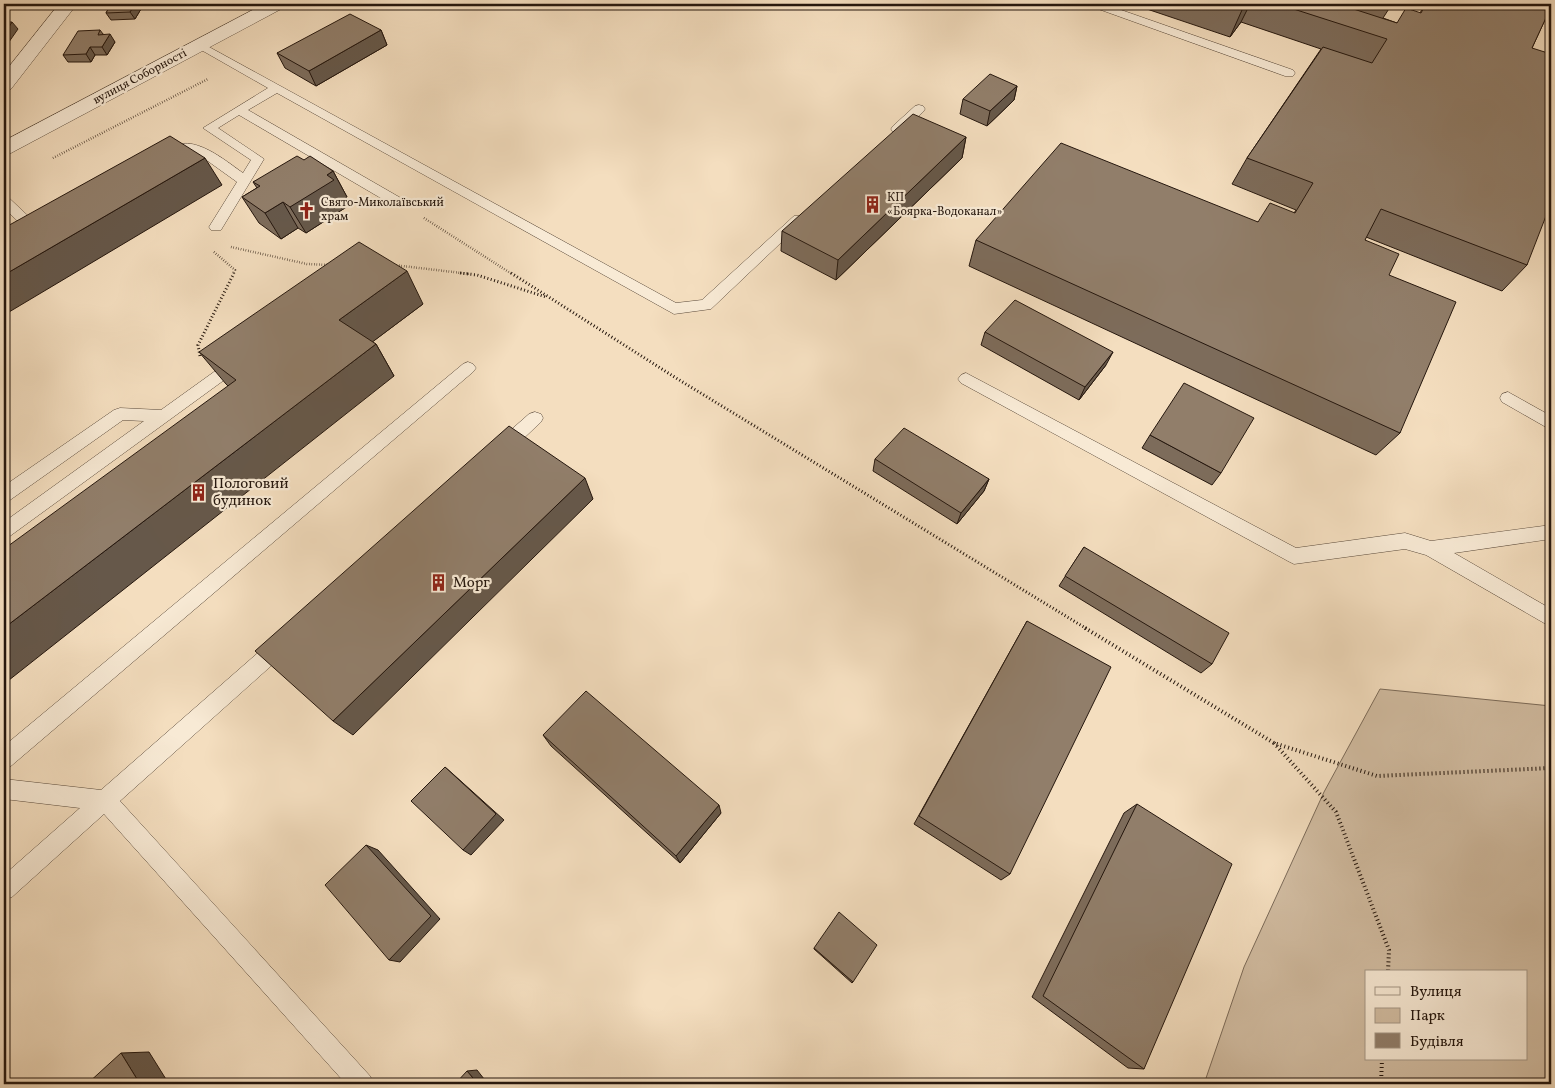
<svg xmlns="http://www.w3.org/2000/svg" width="1555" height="1088" font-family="Vollkorn,serif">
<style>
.green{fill:#d1bca1;stroke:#7b6a58;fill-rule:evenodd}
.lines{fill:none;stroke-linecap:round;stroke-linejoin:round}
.lane-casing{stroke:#59493a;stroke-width:1}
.street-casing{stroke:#59493a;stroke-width:1}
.path-far2{stroke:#25170e;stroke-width:2.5;stroke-dasharray:0.5 2;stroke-linecap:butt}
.path-far1{stroke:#25170e;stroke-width:3;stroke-dasharray:1 2.5;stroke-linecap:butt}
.path{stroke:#25170e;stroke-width:4;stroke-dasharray:1 3;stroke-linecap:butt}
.lane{fill:#f8ead5;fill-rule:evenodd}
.street{fill:#f8ead5;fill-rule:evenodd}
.wall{fill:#7d6c5b;stroke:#25170e}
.shaded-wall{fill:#66584a;stroke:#25170e}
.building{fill:#917e6a;stroke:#25170e}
.labels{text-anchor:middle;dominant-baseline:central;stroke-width:4.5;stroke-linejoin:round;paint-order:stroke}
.far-street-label{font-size:12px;fill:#25170e;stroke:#f8ead5}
.far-poi-label{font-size:12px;fill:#25170e;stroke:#f8ead5;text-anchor:start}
.poi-label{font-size:15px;fill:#25170e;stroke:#f8ead5;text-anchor:start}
</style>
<rect width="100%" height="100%" fill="#f4debf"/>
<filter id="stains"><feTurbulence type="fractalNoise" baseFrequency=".004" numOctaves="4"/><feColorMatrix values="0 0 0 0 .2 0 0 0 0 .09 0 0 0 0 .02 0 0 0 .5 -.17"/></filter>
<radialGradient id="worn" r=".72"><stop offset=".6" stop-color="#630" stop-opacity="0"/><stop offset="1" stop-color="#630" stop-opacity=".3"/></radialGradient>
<path class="green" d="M 1380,689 L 1551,706 L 1551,1084 L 1204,1084 L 1244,967 L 1324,792 ZM 1366,972 L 1526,972 L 1526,1059 L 1366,1059 Z"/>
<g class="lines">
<defs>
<g id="lane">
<polygon points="1088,4 1104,4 1293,70 1295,73 1293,76 1285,76 1090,6"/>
<path d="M 200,42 L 676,303 L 702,300 L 794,216 L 804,216 L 806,219 L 711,309 L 674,314 L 277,93 L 248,110 L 406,201 L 408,204 L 406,207 L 396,207 L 239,115 L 218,128 L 264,159 L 221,230 L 211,230 L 209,227 L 237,182 L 198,154 L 185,152 L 170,159 L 164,155 C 185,126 223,159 243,173 L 251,160 L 203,128 L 268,88 L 196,47 L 194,45 Z"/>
<polygon points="919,105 923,106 925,109 923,112 901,132 893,132 891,129 893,126 915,106"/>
<polygon points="4,197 9,198 41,228 43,231 41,234 31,234 4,208"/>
<polygon points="237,357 242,359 245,363 242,367 10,536 4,538 4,522 144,421 123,420 10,500 4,502 4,486 114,410 120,408 161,410 232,359"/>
<polygon points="468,362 473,364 476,368 473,372 11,766 4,769 4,746 463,364"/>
<polygon points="966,373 1296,548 1405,533 1431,541 1551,525 1551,539 1454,553 1551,609 1551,627 1426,555 1405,549 1294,564 1288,561 961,383 958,379 961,375"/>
<polygon points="1508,392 1551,416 1551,430 1502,402 1500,398 1502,394"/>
<polygon points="535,412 541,414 543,418 541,422 508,453 502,455 496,453 494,448 496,443 529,414"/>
<polygon points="283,634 290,637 292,643 290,649 120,801 370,1076 374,1084 346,1084 104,814 12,897 4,900 4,875 80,808 4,799 4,779 101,790 276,637"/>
</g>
<g id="street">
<polygon points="59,4 77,4 11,89 4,91 4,73"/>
<polygon points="264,4 286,4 283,8 11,153 4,155 4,141"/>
</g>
</defs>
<use href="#lane" class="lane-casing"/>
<use href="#street" class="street-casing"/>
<g class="path-far2">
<polyline points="53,158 208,79"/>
<polyline points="424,218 512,274"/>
<polyline points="231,247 307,264 330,265"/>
<polyline points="214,252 235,270 233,274"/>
<polyline points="394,265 470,274"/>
</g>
<g class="path-far1">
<polyline points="460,273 477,275 546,297"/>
<polyline points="511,273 676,378 1087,629"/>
<polyline points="200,356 198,345 234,273"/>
</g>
<g class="path">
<polyline points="1085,628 1274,743 1377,776 1551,768"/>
<polyline points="1274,743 1336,812 1389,950 1388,972"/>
<polyline points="1381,1084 1382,1059"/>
</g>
<use href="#lane" class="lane"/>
<use href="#street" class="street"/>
</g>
<g class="wall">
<polygon points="111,4 144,4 135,19 111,20 106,13"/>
<polygon points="1132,4 1392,4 1383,18 1397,23 1420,13 1425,4 1551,4 1551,12 1549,11 1532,48 1527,265 1502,291 1366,237 1365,240 1389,275 1400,433 1376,455 969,266 976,240 1258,222 1294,213 1296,210 1232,184 1247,158 1321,49 1241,22 1230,37"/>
<polygon points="100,30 103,34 115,42 107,55 95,55 91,62 68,62 63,55"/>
<polygon points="381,30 387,45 316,86 285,68 277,53"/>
<polygon points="1017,86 1014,100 987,126 960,114 963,99"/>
<polygon points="966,137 962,158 836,280 781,251 782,231"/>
<polygon points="304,160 333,171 347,197 344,199 348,206 306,233 298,228 281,239 259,223 242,197 257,188 253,182"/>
<polygon points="423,304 372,342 376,344 394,376 228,386 226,384 199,352"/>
<polygon points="985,332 1106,365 1079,400 981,345"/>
<polygon points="1150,435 1221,473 1212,485 1142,448"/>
<polygon points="875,459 989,479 984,491 957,524 873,471"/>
<polygon points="1084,547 1212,664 1201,673 1059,586"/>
<polygon points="1027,621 1010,874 1001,880 914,824"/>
<polygon points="543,735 721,813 680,863 551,746"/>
<polygon points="1137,804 1144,1069 1128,1068 1032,997 1124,813"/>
<polygon points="814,948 853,982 852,983 814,949"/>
</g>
<g class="shaded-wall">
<polygon points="135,4 144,4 135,19 130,12"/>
<polygon points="1247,4 1250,4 1241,22 1230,37 1242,10"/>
<polygon points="12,22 18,29 4,49 4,34"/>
<polygon points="381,30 387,45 316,86 309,71"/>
<polygon points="110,34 115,42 107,55 102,47"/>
<polygon points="90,47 95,55 91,62 86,54"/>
<polygon points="1017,86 1014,100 987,126 990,111"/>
<polygon points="966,137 962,158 836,280 838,260"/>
<polygon points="205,158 222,185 4,315 4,275"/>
<polygon points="333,171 347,197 344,199 348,206 306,233 290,207 327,175"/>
<polygon points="283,202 298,228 281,239 265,213"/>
<polygon points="407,271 423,304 359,352 339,320"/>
<polygon points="376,344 394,376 4,684 4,628"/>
<polygon points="1113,352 1106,365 1079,400 1085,387"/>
<polygon points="585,478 593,499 353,735 333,721"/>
<polygon points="989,479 984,491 957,524 961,513"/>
<polygon points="445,767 453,774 504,820 471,855 463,850"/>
<polygon points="719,805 721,813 680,863 676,856"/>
<polygon points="366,845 378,850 440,919 400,962 389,960"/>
<polygon points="149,1052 169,1084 140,1084 121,1053"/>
<polygon points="477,1070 488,1084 478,1084 467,1071"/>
</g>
<g class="building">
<polygon points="111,4 135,4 130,12 106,13"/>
<polygon points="1222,4 1247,4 1242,10"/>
<polygon points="1278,4 1338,4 1397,23 1406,8 1421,13 1426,4 1551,4 1551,7 1532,48 1551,54 1551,203 1527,265 1381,209 1365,240 1399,254 1389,275 1456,302 1400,433 976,240 1061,143 1258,222 1270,203 1295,213 1313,183 1247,158 1323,47 1372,63 1387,39"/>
<polygon points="350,14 381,30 309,71 277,53"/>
<polygon points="4,22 12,22 4,34"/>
<polygon points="100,30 98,35 110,34 102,47 90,47 86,54 63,55 78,31"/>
<polygon points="990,74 1017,86 990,111 963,99"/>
<polygon points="913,114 966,137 838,260 782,231"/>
<polygon points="170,136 205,158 4,275 4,228"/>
<polygon points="297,156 304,160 310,156 333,171 327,175 334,180 290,207 283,202 265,213 242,197 260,186 253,182"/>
<polygon points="359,242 407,271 339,320 376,344 4,628 4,549 236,380 199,352"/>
<polygon points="1015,300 1113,352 1085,387 985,332"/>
<polygon points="1184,383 1254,418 1221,473 1150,435"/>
<polygon points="509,426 585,478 333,721 255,651"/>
<polygon points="904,428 989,479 961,513 875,459"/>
<polygon points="1084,547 1229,633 1212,664 1065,576"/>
<polygon points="1027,621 1111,667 1010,874 919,816"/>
<polygon points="586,691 719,805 676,856 543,735"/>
<polygon points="445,767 496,814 463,850 411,801"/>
<polygon points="1137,804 1232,864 1144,1069 1043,996"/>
<polygon points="366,845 431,916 389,960 325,885"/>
<polygon points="839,912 877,945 853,982 814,948"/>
<polygon points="121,1053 140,1084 87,1084"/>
<polygon points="467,1071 478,1084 455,1084"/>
</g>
<defs>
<symbol id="building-bare" viewBox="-9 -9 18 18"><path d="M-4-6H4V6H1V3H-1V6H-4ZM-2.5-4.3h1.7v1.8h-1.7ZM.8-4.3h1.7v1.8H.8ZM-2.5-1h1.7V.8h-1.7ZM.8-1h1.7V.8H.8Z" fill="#8f2418" stroke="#f8ead5" stroke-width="2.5" paint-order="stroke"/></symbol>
<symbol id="church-bare" viewBox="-9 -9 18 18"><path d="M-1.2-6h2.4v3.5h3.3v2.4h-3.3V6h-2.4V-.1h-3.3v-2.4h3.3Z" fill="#8f2418" stroke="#f8ead5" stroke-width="2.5" paint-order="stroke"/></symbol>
</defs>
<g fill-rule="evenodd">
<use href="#building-bare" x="860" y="192" width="25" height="25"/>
<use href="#church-bare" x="294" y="198" width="25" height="25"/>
<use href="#building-bare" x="186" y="480" width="25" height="25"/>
<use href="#building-bare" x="426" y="570" width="25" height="25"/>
</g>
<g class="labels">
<g class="far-street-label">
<text transform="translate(140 77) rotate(-28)">вулиця Соборності</text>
</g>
<g class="far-poi-label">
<text x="887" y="198">КП<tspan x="887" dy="14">«Боярка-Водоканал»</tspan></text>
<text x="321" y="203">Свято-Миколаївський<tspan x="321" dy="14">храм</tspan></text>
</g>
<g class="poi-label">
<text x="213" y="484">Пологовий<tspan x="213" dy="17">будинок</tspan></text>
<text x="453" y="583">Морг</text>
</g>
</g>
<rect width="1555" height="1088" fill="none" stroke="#f4debf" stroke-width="20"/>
<rect x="5" y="5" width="1545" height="1078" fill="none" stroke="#25170e" stroke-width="2.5"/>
<rect x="10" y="10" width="1535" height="1068" fill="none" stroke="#25170e"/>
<rect x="1365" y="970" width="162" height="90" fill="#f8ead5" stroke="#a49685"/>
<rect x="1375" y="987" width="25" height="8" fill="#f8ead5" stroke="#a49685"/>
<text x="1410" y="996" font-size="15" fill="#25170e">Вулиця</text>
<rect x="1375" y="1008" width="25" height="15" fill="#d1bca1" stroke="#a49685"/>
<text x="1410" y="1020" font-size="15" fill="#25170e">Парк</text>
<rect x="1375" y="1033" width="25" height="15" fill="#917e6a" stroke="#a49685"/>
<text x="1410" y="1046" font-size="15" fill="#25170e">Будівля</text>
<rect width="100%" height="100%" filter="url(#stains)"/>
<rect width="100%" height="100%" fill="url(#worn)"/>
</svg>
